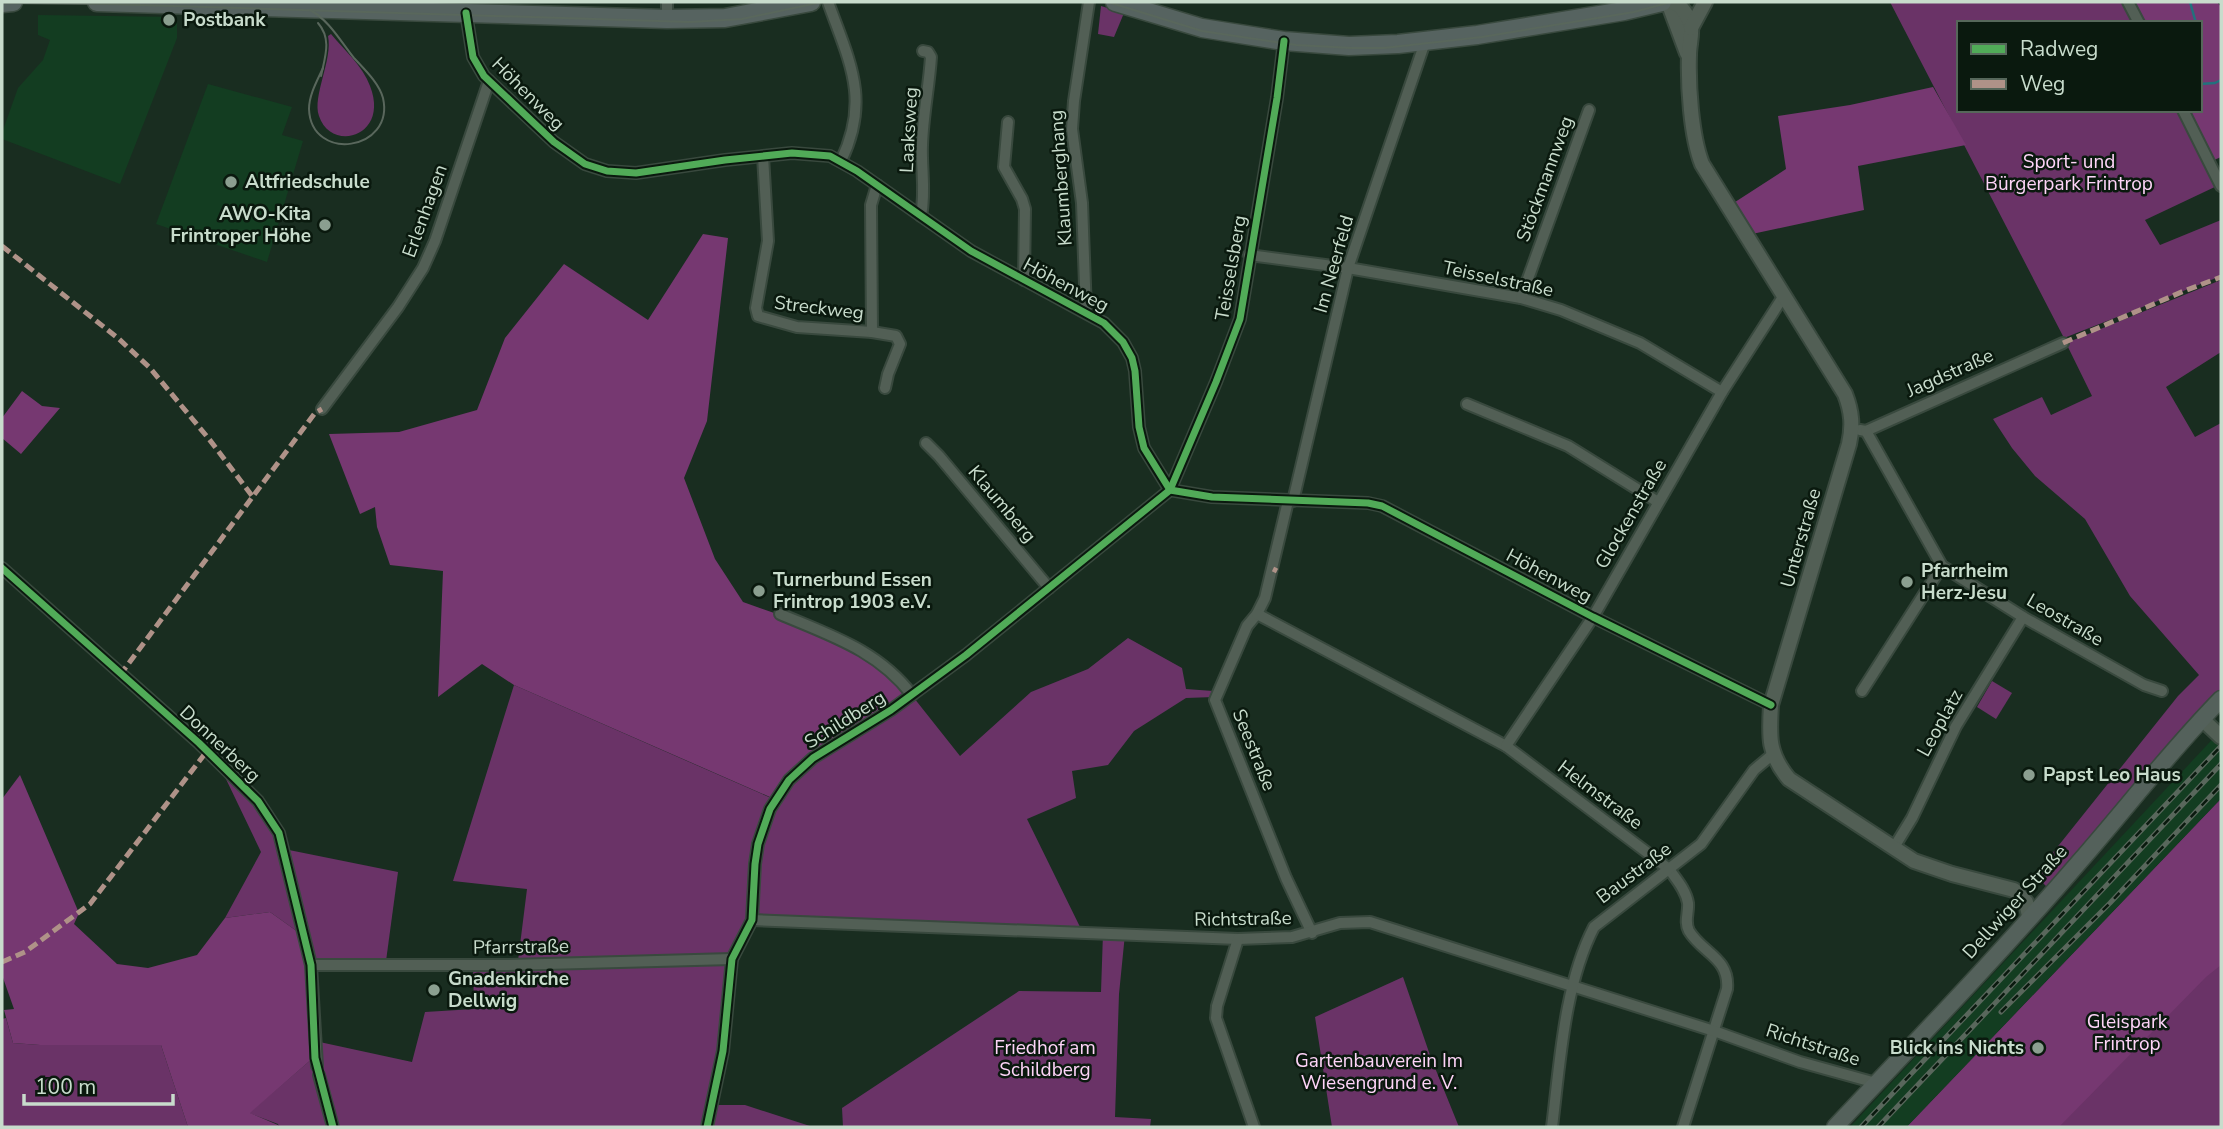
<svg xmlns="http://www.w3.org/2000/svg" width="2223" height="1129" font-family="'Nunito Sans',sans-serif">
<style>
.built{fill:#133d21}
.green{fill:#6a3367}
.forest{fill:#763871}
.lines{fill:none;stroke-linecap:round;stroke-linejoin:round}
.stream{stroke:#22717d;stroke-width:2.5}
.minor-casing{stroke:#39493e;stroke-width:14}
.tertiary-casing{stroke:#39493e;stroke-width:18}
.secondary-casing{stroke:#39493e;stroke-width:19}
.primary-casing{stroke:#39493e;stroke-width:21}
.minor{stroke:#525f55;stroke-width:10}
.tertiary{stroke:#525f55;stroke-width:14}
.secondary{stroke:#54615b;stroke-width:16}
.primary{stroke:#566360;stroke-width:18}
.tram{stroke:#59675c;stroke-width:2}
.rail-casing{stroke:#59675c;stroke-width:5}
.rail{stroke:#0a190e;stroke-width:2.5;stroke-dasharray:8;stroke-linecap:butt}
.quiet{stroke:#af9288;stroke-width:5;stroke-dasharray:10 5;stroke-linecap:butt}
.cycleway-casing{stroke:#0a190e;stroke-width:11}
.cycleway{stroke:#51ab58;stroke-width:7}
.poi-dot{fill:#8b9f90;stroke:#0a190e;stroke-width:2.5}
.labels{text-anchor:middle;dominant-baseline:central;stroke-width:5;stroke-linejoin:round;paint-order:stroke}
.poi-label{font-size:19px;font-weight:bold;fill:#c8dccc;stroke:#0a190e;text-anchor:start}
.street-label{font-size:19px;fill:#c8dccc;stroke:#0a190e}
.park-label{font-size:19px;fill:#fed4f8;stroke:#0a190e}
</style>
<rect width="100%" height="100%" fill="#192d20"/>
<g class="built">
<polygon points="38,15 177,17 177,38 120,184 2,139 2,133 18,88 43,60 50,40 38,35"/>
<polygon points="208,84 292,107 282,135 303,141 267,262 156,224"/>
<polygon points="2221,730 2221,799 1907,1127 1850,1127"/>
</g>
<g class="green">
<polygon points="1890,2 2122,2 2133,23 1959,23 1959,110 2179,110 2219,185 2145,220 2160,245 2221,220 2221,276 2064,338"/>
<polygon points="1101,6 1124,13 1114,37 1098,34"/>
<path d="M 331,34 C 344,50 363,66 370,86 C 390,137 331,153 319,116 C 312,96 333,60 328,36 Z"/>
<polygon points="2221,280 2221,352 2166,387 2195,437 2221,423 2221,696 2049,889 2035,875 2178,696 2199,675 2130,596 2085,519 2035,476 2012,448 1993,419 2042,397 2051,415 2092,396 2066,343"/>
<polygon points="1128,638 1182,668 1186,689 1213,691 1214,697 1186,698 1134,731 1108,765 1072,771 1076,798 1027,819 1082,931 747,915 733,960 518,961 527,889 453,881 514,685 778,801 811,762 914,698 960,756 1031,692 1088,669"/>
<polygon points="1992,681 2012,693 1996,719 1977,707"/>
<polygon points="225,777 255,805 274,836 298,932 270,912 225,918 261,852"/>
<polygon points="2221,799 2221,1127 1907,1127"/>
<polygon points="284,849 398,872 386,961 312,963"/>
<polygon points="1103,933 1125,934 1119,994 1115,1117 1151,1119 1150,1127 843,1127 842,1108 1019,991 1101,992"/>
<polygon points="733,964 716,1105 745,1105 813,1127 334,1127 316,1059 315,1041 412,1062 425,1012 474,1009 473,966"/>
<polygon points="1403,977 1431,1058 1459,1127 1332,1127 1315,1017"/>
<polygon points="6,1018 13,1043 40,1045 161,1045 188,1127 2,1127 2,1019"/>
<polygon points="313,1058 331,1127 279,1127 278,1124 249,1113"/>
</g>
<g class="forest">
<polygon points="2135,2 2217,2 2221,7 2221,157 2212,161 2189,110 2200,110 2200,23 2146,23"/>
<polygon points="1933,87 1966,145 1858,166 1864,210 1752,234 1732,204 1786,169 1778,116 1850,105"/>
<polygon points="703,234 728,238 707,421 684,478 715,559 743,602 777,614 864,651 914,698 811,762 779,801 514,685 482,664 438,697 443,571 390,565 377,527 375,507 360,514 329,434 399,432 477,410 505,338 564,264 648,320"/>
<polygon points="22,391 42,406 60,408 21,454 2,438 2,418"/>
<polygon points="20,775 79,913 74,924 117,964 148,968 197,955 225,918 270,912 298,932 309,965 313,1058 250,1113 278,1125 279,1127 188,1127 161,1045 40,1045 13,1043 4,1010 14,1009 2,975 2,799"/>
<polygon points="2221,799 2221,965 2206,977 2059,1127 1907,1127"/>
</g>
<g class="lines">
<g class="stream">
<polyline points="2190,2 2196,23"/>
<polyline points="2200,84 2215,83 2221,80"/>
</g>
<defs>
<g id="minor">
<polyline points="667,2 667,19"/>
<path d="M 828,2 C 849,61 871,99 841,161"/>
<polyline points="2128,2 2139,23"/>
<polyline points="466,13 473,57 484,76 554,142 585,164 607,171 636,173 725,160 792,153 830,156 857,171 971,251 1104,323 1123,342 1132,358 1135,371 1139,427 1144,448 1170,490 1212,497 1368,503 1382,506 1593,617 1771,705"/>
<polyline points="2183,110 2221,186"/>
<polyline points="1008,122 1004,167 1022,199 1025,209 1024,280"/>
<polyline points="763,156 768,241 756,308 758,316 797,327 872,332"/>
<polyline points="877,185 871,205 872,332 896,336 900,344 888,374 885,388"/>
<path d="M 921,216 C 926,191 921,169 922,145 C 923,115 929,87 931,57 L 928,52 L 923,51"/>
<polyline points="1249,255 1348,268 1521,298 1561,310 1640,343 1722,392"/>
<polyline points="1521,298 1589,110"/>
<polyline points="1086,312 1082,203 1072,129 1074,101 1089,2"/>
<polyline points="1467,404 1568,446 1658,502"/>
<polyline points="322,409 398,307 423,268 435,241 489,81"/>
<polyline points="1860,430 1866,431 2063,343"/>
<polyline points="1866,431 1942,566 2023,617 2144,685 2162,691"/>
<polyline points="926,443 939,456 1049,588"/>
<polyline points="1288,501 1265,598 1257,614 1247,626 1215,700 1286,878 1312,933"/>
<polyline points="1293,501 1348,268 1425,42"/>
<polyline points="2,568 199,743 258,801 279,833 311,965 317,1066"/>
<path d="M 780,614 C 829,635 878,650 912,695"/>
<path d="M 1257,614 L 1506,746 L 1669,869 C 1676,879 1686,890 1688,903 C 1689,912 1684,922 1689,931 C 1702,953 1730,958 1727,989 L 1683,1127"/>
<polyline points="1862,691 1942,566"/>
<polyline points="1506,746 1593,617 1722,392 1783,297"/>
<polyline points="1893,849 1912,818 1956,726 2023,617"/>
<polyline points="752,920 1238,939 1292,937 1340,923 1370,922 1714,1031 1800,1062 1876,1083"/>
<polyline points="1238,939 1217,1006 1216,1018 1254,1127"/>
<polyline points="311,965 508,965 732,959"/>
<polyline points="319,1075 333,1127"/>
<polyline points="707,1127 723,1051 732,959 752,920 755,864 758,844 770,809 789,780 813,758 891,710 966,655 1170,490 1216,382 1240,319 1277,98 1284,41"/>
<path d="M 1552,1127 C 1560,1063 1564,985 1594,927 L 1701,844 L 1754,770 L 1773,754"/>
</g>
<g id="tertiary">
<polyline points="1668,2 1687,53"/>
<path d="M 1672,2 C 1682,5 1689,17 1691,27 C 1692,36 1689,46 1689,55 C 1688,85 1691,136 1702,164 L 1845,394 C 1852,412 1853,426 1849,444 L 1771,705 C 1769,737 1768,754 1789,779 L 1914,861 L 1952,874 L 2014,890 L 2026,902 L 2029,916"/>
<polyline points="1691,28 1705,2"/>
<polyline points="2202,719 2221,737"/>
</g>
<path id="secondary" d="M 1835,1127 C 1918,1039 2002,952 2081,860 C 2128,806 2171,750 2221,699"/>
<g id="primary">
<polyline points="97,2 667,19 725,18 811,2"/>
<polyline points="1115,2 1202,28 1284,41 1349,46 1398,44 1477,35 1624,11 1662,2"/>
<polyline points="2,3 13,2"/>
</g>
</defs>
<use href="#minor" class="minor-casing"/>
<use href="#tertiary" class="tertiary-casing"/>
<use href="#secondary" class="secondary-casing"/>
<use href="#primary" class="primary-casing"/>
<use href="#minor" class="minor"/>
<use href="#tertiary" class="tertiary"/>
<use href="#secondary" class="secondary"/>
<use href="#primary" class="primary"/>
<g class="tram">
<polyline points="1108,2 1202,31 1296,45 1352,48 1384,48 1482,37 1634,12 1671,2"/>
<polyline points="2,3 108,4 690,22 742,19 822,2"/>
<path d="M 310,10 C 329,20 341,42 354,58 C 364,69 379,83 383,98 C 395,151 311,163 309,109 C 309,95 317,81 323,68"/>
<path d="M 318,23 C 332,39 325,57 321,76"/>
</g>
<defs>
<g id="rail">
<polyline points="2001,1012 2110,903 2221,785"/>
<polyline points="1861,1127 2221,746"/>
<polyline points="1878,1127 2221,764"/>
</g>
</defs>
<use href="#rail" class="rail-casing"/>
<use href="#rail" class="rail"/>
<g class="quiet">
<polyline points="2,246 119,339 150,368 209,439 253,497"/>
<polyline points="2063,343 2184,291 2221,277"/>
<polyline points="1273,569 1277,571"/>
<polyline points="120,675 315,413 322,409"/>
<polyline points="2,962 25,952 90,904 207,751"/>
</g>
<defs>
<g id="cycleway">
<polyline points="466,13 473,57 484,76 554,142 585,164 607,171 636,173 725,160 792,153 830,156 857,171 971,251 1104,323 1123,342 1132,358 1135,371 1139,427 1144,448 1170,490 1212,497 1368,503 1382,506 1593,617 1771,705"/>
<polyline points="2,568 199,743 258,801 279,833 311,965 315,1058 333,1127"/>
<polyline points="707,1127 723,1051 732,959 752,920 755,864 758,844 770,809 789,780 813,758 891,710 966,655 1170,490 1216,382 1240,319 1277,98 1284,41"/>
</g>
</defs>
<use href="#cycleway" class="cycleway-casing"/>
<use href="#cycleway" class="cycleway"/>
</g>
<g class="poi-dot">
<circle cx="169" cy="20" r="7"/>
<circle cx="231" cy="182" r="7"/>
<circle cx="325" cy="225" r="7"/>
<circle cx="1907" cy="582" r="7"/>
<circle cx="759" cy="591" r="7"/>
<circle cx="2029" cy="775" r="7"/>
<circle cx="434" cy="990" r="7"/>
<circle cx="2038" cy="1048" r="7"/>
</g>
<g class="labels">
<g class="poi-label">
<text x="183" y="20">Postbank</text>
<text x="245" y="182">Altfriedschule</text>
<text x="311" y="214" text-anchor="end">AWO-Kita<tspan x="311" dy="22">Frintroper Höhe</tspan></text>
<text x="1921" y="571">Pfarrheim<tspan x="1921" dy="22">Herz-Jesu</tspan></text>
<text x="773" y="580">Turnerbund Essen<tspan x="773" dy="22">Frintrop 1903 e.V.</tspan></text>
<text x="2043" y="775">Papst Leo Haus</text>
<text x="448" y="979">Gnadenkirche<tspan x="448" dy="22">Dellwig</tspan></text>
<text x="2024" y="1048" text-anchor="end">Blick ins Nichts</text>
</g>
<g class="street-label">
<text transform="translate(528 94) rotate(45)">Höhenweg</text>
<text transform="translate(909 130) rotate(-87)">Laaksweg</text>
<text transform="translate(1061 178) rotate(-94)">Klaumberghang</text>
<text transform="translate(1545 179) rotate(-70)">Stöckmannweg</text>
<text transform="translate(425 211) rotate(-70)">Erlenhagen</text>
<text transform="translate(1334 264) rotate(-74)">Im Neerfeld</text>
<text transform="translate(1231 268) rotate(-80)">Teisselsberg</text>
<text transform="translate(1498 279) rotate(12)">Teisselstraße</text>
<text transform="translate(1066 285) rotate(28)">Höhenweg</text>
<text transform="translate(819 308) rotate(7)">Streckweg</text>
<text transform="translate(1950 373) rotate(-24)">Jagdstraße</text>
<text transform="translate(1002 504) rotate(50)">Klaumberg</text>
<text transform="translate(1631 514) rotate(-60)">Glockenstraße</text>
<text transform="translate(1801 538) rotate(-74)">Unterstraße</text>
<text transform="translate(1549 576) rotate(28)">Höhenweg</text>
<text transform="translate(2065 620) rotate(30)">Leostraße</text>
<text transform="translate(845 720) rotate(-32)">Schildberg</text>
<text transform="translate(1940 723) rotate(-61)">Leoplatz</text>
<text transform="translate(220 744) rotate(43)">Donnerberg</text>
<text transform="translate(1254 750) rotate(68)">Seestraße</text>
<text transform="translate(1600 795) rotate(37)">Helmstraße</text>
<text transform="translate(1634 873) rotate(-37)">Baustraße</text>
<text transform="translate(2015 902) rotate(-48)">Dellwiger Straße</text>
<text transform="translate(1243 919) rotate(-1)">Richtstraße</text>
<text transform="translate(521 947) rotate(-1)">Pfarrstraße</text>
<text transform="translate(1813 1045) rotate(18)">Richtstraße</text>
</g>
<g class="park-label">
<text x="2069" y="162">Sport- und<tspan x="2069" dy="22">Bürgerpark Frintrop</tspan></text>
<text x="2127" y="1022">Gleispark<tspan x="2127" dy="22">Frintrop</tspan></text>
<text x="1045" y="1048">Friedhof am<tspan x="1045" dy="22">Schildberg</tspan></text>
<text x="1379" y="1061">Gartenbauverein Im<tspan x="1379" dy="22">Wiesengrund e. V.</tspan></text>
</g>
</g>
<rect width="2223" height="1129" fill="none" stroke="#c8dccc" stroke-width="7"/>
<rect x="1957" y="21" width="245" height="91" fill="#0a190e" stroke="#56675a" stroke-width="2"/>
<rect x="1971" y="44" width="35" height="10" fill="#51ab58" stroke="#56675a" stroke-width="2"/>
<text x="2020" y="56" font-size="21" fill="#c8dccc">Radweg</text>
<rect x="1971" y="79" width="35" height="10" fill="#af9288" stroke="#56675a" stroke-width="2"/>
<text x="2020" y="91" font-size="21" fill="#c8dccc">Weg</text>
<path d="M24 1094v10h149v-10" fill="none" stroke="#c8dccc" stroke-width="3.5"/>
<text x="35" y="1094" font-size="21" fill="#c8dccc" stroke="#0a190e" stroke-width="5" paint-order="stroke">100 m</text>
</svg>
